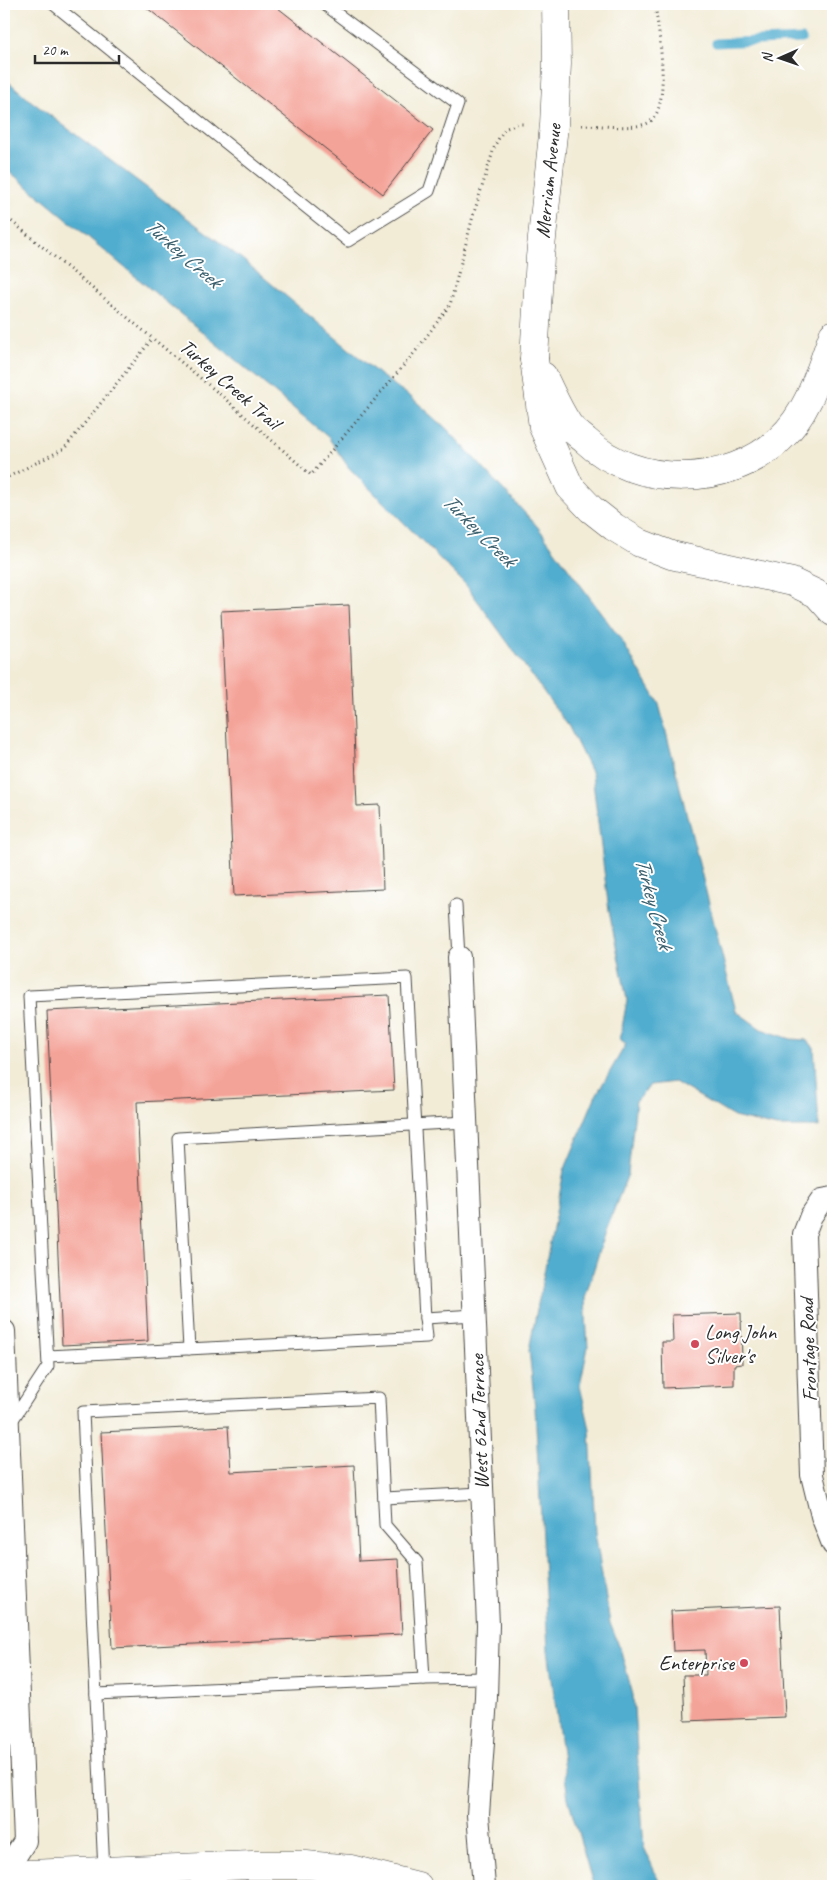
<svg xmlns="http://www.w3.org/2000/svg" width="837" height="1890" font-family="Caveat,sans-serif">
<style>
.water{fill:#51adcf;stroke:#3e6c7d}
.lines{fill:none;stroke-linecap:round;stroke-linejoin:round}
.stream{stroke:#51adcf;stroke-width:9}
.building{fill:#f4a398}
.lane-casing{stroke:#494845;stroke-width:13}
.street-casing{stroke:#494845;stroke-width:24}
.secondary-casing{stroke:#494845;stroke-width:29}
.highway-casing{stroke:#494845;stroke-width:29}
.path{stroke:#494845;stroke-width:3;stroke-dasharray:1 4;stroke-linecap:butt}
.lane{stroke:#fff;stroke-width:11}
.street{stroke:#fff;stroke-width:22}
.secondary{stroke:#fff;stroke-width:28}
.highway{stroke:#fff;stroke-width:28}
.poi-dot{fill:#d1495b;stroke:#fff;stroke-width:2}
.labels{text-anchor:middle;dominant-baseline:central;stroke-width:4;stroke-linejoin:round;paint-order:stroke}
.street-label{font-size:21px;fill:#2b2b2b;stroke:#fff}
.poi-label{font-size:21px;fill:#2b2b2b;stroke:#fff;text-anchor:start}
.water-label{font-size:22px;font-style:italic;fill:#3a5f6d;stroke:#fff}
</style>
<rect width="100%" height="100%" fill="#fff"/>
<filter id="ink" filterUnits="userSpaceOnUse"><feTurbulence type="fractalNoise" baseFrequency=".02" numOctaves="2"/><feDisplacementMap in="SourceGraphic" scale="10" xChannelSelector="R" yChannelSelector="G"/><feConvolveMatrix kernelMatrix="1 2 1 2 8 2 1 2 1" color-interpolation-filters="sRGB"/></filter>
<filter id="wash" filterUnits="userSpaceOnUse"><feTurbulence type="fractalNoise" baseFrequency=".0096" numOctaves="4" result="noise"/><feDisplacementMap in="SourceGraphic" scale="20" xChannelSelector="R" yChannelSelector="G"/><feGaussianBlur stdDeviation="1.12" result="paint"/><feColorMatrix in="noise" values="0 0 0 0 0 0 0 0 0 0 0 0 0 0 0 0 0 1.4 0 .05"/><feComposite in="paint" operator="in"/></filter>
<g filter="url(#wash)">
<rect width="100%" height="100%" fill="#f2ecd7"/>
<polygon class="water" points="4,78 31,101 242,259 380,375 411,397 447,429 537,526 622,641 659,704 736,1011 761,1029 791,1039 806,1040 814,1047 819,1127 777,1127 734,1117 675,1082 650,1085 636,1101 628,1174 606,1230 585,1298 588,1347 580,1386 590,1429 595,1532 610,1623 621,1651 633,1695 644,1847 661,1886 596,1886 592,1881 568,1798 548,1650 535,1408 529,1350 564,1171 595,1097 626,1044 620,1039 627,1000 609,911 592,774 569,727 466,585 349,468 328,437 4,167"/>
<g class="lines">
<polyline class="stream" points="716,43 802,39"/>
</g>
<g id="blocks">
<g class="building">
<polygon points="142,4 273,4 433,130 383,194"/>
<polygon points="349,605 357,806 380,805 383,889 234,896 221,611"/>
<polygon points="389,995 394,1090 137,1102 148,1341 62,1345 47,1011"/>
<polygon points="741,1313 742,1364 734,1365 734,1385 663,1388 662,1342 673,1342 672,1315"/>
<polygon points="228,1426 231,1472 354,1465 359,1561 398,1559 402,1634 112,1648 101,1432"/>
<polygon points="780,1606 785,1717 685,1721 683,1675 706,1675 705,1650 673,1651 671,1611"/>
</g>
</g>
</g>
<g filter="url(#ink)">
<use href="#blocks" fill-opacity="0" stroke="#494845" stroke-width="1"/>
<g class="lines">
<defs>
<g id="lane">
<polyline points="53,4 348,241 429,191 458,104 324,4"/>
<polyline points="456,905 459,957"/>
<polyline points="189,1349 178,1138 466,1122"/>
<polyline points="48,1356 427,1337 425,1318"/>
<polyline points="10,1424 48,1366 29,996 407,978 425,1318 475,1315"/>
<polyline points="384,1498 482,1493"/>
<polyline points="96,1694 424,1679"/>
<polyline points="104,1872 83,1412 379,1398 385,1525 417,1562 424,1679 487,1678"/>
</g>
<g id="street">
<polyline points="459,957 488,1625 486,1698 478,1815 484,1886"/>
<polyline points="833,1198 822,1200 811,1216 804,1234 812,1475 822,1516 833,1544"/>
<polyline points="4,1331 25,1841 4,1874"/>
</g>
<g id="secondary">
<polyline points="534,359 540,257 554,125 557,64 556,4"/>
<polyline points="4,1875 252,1865 306,1865 351,1869 418,1886"/>
</g>
<g id="highway">
<polyline points="534,359 543,427 570,487 591,509 614,527 640,543 671,555 792,582 817,594 833,612"/>
<path d="M 543,376 C 551,392 558,409 568,424 C 572,430 579,435 585,440 C 636,488 728,488 780,439 C 809,413 820,370 833,335"/>
</g>
</defs>
<use href="#lane" class="lane-casing"/>
<use href="#street" class="street-casing"/>
<use href="#secondary" class="secondary-casing"/>
<use href="#highway" class="highway-casing"/>
<g class="path">
<path d="M 582,125 C 599,125 633,130 648,123 C 673,110 658,28 655,4"/>
<polyline points="4,215 222,396 311,475 415,352 450,305 473,216 495,145 504,129 518,124 526,124"/>
<polyline points="4,479 64,449 153,338"/>
</g>
<use href="#lane" class="lane"/>
<use href="#street" class="street"/>
<use href="#secondary" class="secondary"/>
<use href="#highway" class="highway"/>
</g>
</g>
<g class="poi-dot">
<circle cx="695" cy="1344" r="5"/>
<circle cx="744" cy="1663" r="5"/>
</g>
<g class="labels">
<g class="street-label">
<text transform="translate(548 181) rotate(-84)">Merriam Avenue</text>
<text transform="translate(230 384) rotate(41)">Turkey Creek Trail</text>
<text transform="translate(808 1350) rotate(-92)">Frontage Road</text>
<text transform="translate(479 1422) rotate(-92)">West 62nd Terrace</text>
</g>
<g class="poi-label">
<text x="705" y="1332">Long John<tspan x="705" dy="24">Silver's</tspan></text>
<text x="734" y="1663" text-anchor="end">Enterprise</text>
</g>
<g class="water-label">
<text transform="translate(183 253) rotate(41)">Turkey Creek</text>
<text transform="translate(479 530) rotate(45)">Turkey Creek</text>
<text transform="translate(654 903) rotate(75)">Turkey Creek</text>
</g>
</g>
<rect width="837" height="1890" fill="none" stroke="#fff" stroke-width="20"/>
<g transform="translate(780 58) rotate(268)" stroke="#ffffff" stroke-width="4" paint-order="stroke">
<path d="M0-4L9 19L0 12L-9 19Z" fill="#2b2b2b"/>
<text y="-8" font-size="14" font-weight="bold" text-anchor="middle" fill="#2b2b2b">N</text>
</g>
<path d="M35 55v8h84v-8" fill="none" stroke="#2b2b2b" stroke-width="2.5"/>
<text x="42" y="55" font-size="15" fill="#2b2b2b" stroke="#ffffff" stroke-width="4" paint-order="stroke">20 m</text>
</svg>
